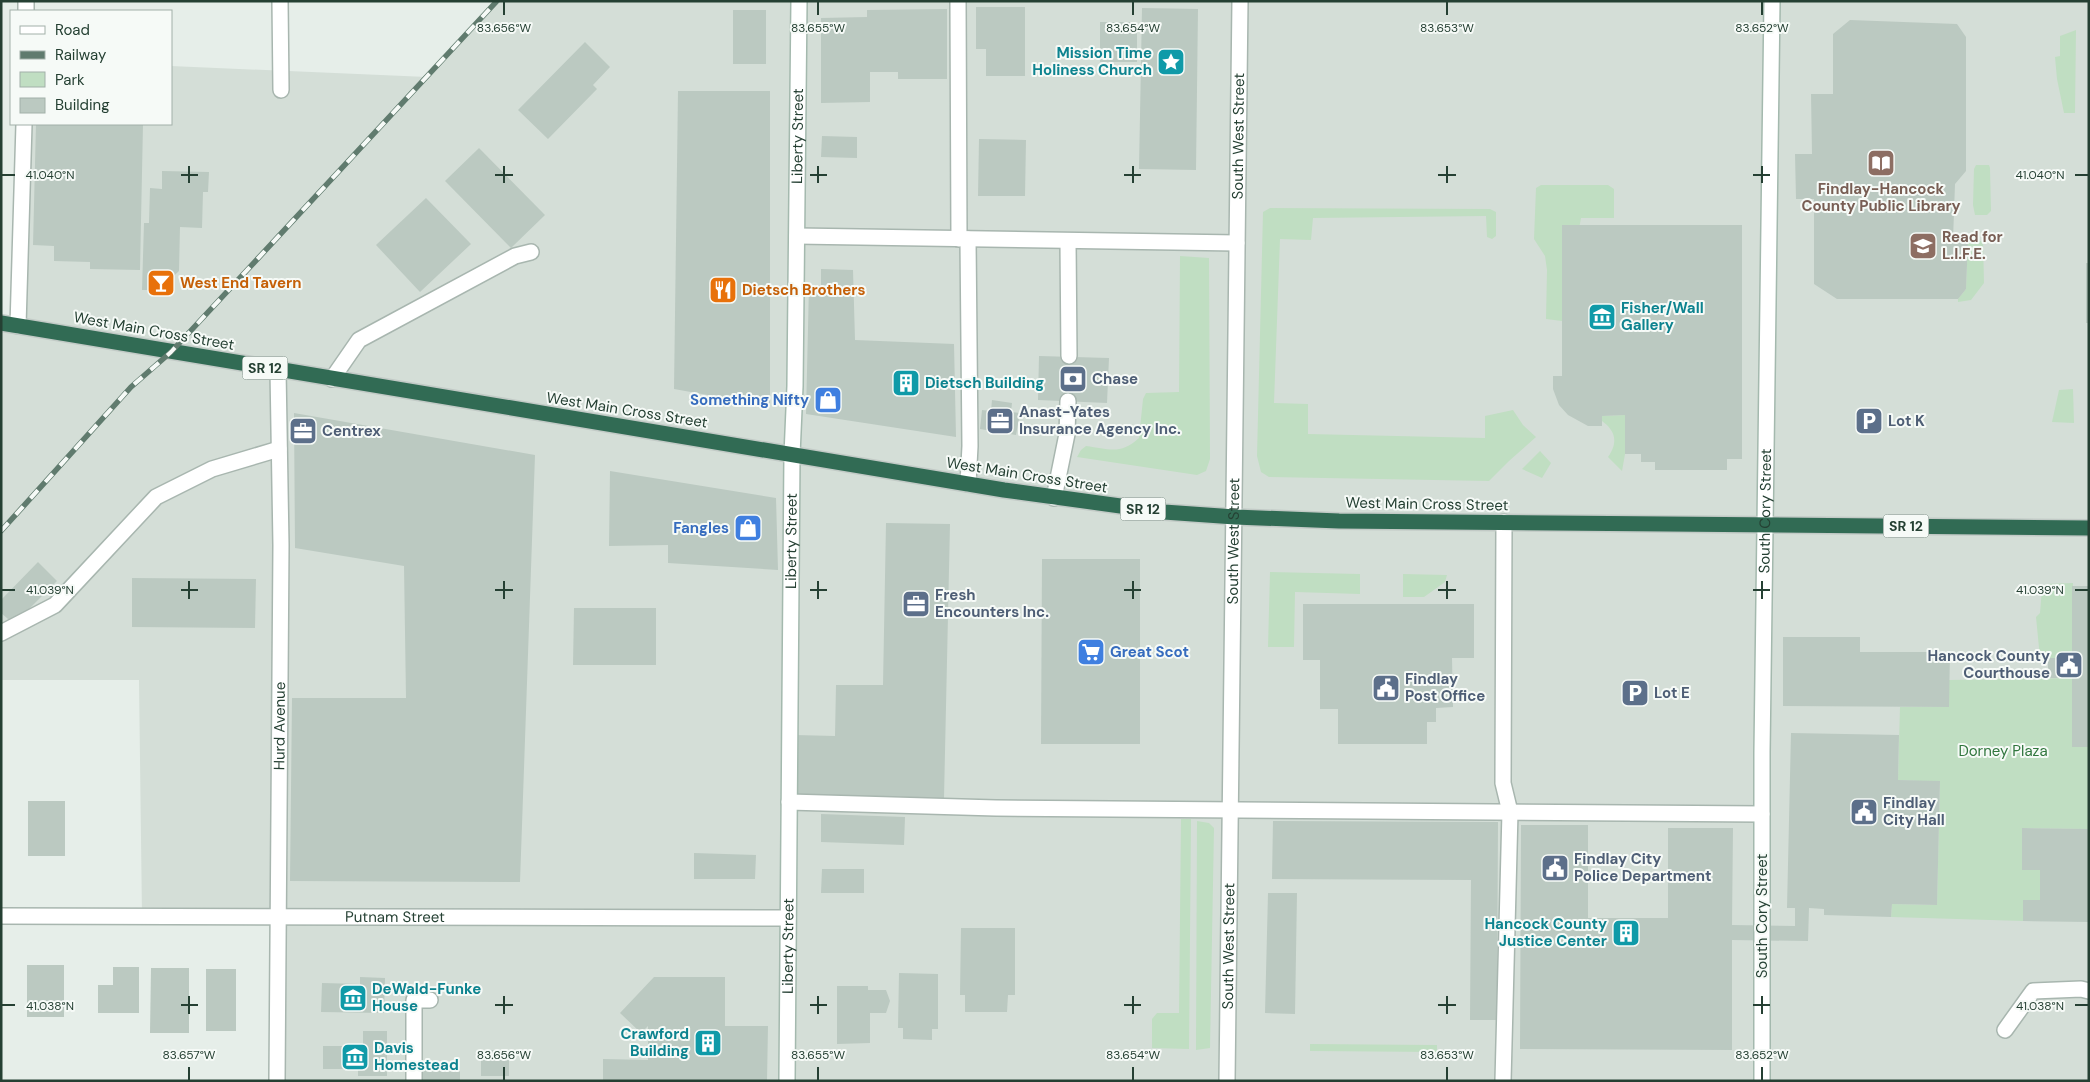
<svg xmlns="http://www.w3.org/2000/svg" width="2090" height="1082" font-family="'DM Sans',sans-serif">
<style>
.built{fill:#d4ded7}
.green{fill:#c0dec2}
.building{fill:#bbc9c1}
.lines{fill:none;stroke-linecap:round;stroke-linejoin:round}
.lane-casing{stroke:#a8b6af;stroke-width:18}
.street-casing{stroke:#a8b6af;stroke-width:18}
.secondary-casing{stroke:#a4b9ae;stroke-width:18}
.highway-casing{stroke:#c2cac6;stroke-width:18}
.lane{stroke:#fff;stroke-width:15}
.street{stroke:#fff;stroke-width:15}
.secondary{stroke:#fff;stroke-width:15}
.highway{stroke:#316b54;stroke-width:15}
.rail-casing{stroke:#607b6e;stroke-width:5.5}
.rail{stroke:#f6faf7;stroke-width:4;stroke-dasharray:11;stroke-linecap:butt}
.ticks{fill:none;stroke:#254033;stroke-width:2}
.labels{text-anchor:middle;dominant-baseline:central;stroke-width:4;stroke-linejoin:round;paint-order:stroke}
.shield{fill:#f6faf7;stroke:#64786e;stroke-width:1}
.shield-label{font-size:14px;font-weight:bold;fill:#254033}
.culture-label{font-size:15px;font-weight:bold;fill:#0d838f;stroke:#f6faf7;text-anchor:start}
.street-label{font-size:15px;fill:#254033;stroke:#f6faf7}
.education-label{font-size:15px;font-weight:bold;fill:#785e54;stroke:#f6faf7}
.food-label{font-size:15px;font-weight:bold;fill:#c56008;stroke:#f6faf7;text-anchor:start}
.service-label{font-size:15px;font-weight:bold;fill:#4e5e75;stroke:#f6faf7;text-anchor:start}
.shop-label{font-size:15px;font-weight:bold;fill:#366cbe;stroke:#f6faf7;text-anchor:end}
.park-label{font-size:15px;fill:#30763d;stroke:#f6faf7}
.ticks-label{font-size:12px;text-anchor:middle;fill:#254033;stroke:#f6faf7;stroke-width:4;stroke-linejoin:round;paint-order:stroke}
</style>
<rect width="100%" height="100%" fill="#e6eee9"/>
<polygon class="built" points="497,1 2089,1 2089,1081 277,1081 277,916 142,916 139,680 1,680 1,323 18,326 24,124 171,124 171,66 427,77"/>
<g class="green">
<polygon points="2076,30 2075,113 2064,113 2057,79 2055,57 2060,56 2060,36"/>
<polygon points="1976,165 1989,165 1990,168 1991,211 1987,215 1975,215 1973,205 1974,169"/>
<polygon points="1541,185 1608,185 1614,189 1614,218 1581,218 1562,321 1546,319 1547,270 1545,256 1534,239 1536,188"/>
<polygon points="1270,208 1490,209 1496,212 1496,236 1492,239 1487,237 1486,216 1313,218 1311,240 1280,239 1274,403 1308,404 1308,434 1485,438 1485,416 1513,410 1523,425 1536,437 1509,461 1489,481 1269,477 1261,472 1257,456 1263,212"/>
<polygon points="1968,241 1983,241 1984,283 1971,300 1958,302 1958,299 1966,289"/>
<path d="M 1180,256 L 1209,258 L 1210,459 L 1206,471 L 1197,475 L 1077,457 L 1081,450 L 1086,446 C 1109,449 1121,455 1139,438 L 1143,399 L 1146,393 L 1179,392 Z"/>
<polygon points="2073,389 2074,423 2052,422 2059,390"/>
<path d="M 1625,415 L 1625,454 L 1622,471 L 1608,457 C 1618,443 1616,431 1602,421 L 1602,416 Z"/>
<polygon points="1540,451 1551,463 1542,478 1522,469"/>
<polygon points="1270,572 1360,574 1360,594 1295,592 1294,647 1268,647"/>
<polygon points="1403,574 1447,575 1445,582 1424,597 1403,597"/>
<polygon points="2073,583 2072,658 2049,658 2048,661 2042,661 2040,658 2036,617 2040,613 2042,588 2046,584"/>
<polygon points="2072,678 2072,747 2089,747 2089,829 2022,828 2022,870 2040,870 2040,900 2023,900 2023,921 1891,917 1892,904 1937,905 1940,782 1898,780 1900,707 1949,707 1949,680"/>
<polygon points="1181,819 1191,819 1191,824 1189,1049 1152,1048 1152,1019 1157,1013 1179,1013"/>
<polygon points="1197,821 1209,823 1214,828 1210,1048 1196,1050"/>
<polygon points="1310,1044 1437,1045 1437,1052 1310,1051"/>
</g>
<g class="building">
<polygon points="976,7 1025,7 1025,76 986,76 986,49 976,49"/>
<polygon points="1142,8 1198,9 1196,170 1139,169"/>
<polygon points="947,9 947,79 898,79 898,72 870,72 870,102 821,103 821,18 867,17 867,10"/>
<rect x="733" y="10" width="33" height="54"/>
<polygon points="1850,20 1957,24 1966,37 1966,171 1955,184 1953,240 1968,241 1966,289 1958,299 1837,299 1814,284 1814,199 1796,199 1795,154 1812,154 1811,94 1833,94 1833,34"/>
<rect x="1100" y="22" width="37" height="40"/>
<polygon points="585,42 610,67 593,85 597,89 548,139 518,110"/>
<polygon points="678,91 770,91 770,403 730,399 674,389"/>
<polygon points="36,124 143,124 140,270 90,269 90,262 54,261 54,246 33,245"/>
<polygon points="822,136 857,137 857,158 821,157"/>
<polygon points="979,139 1026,140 1025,196 978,196"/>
<polygon points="479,148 545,215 511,248 445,181"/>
<polygon points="162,171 209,172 208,192 203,192 202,228 180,227 179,271 159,290 142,290 144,223 149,223 150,188 162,189"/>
<polygon points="426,198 471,244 420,292 376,245"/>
<polygon points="1562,225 1742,225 1742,459 1727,459 1727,470 1655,470 1655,462 1641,462 1641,454 1625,454 1625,415 1602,416 1602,426 1588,426 1568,415 1559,405 1553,389 1553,376 1562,376"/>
<rect x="2086" y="263" width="3" height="60"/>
<polygon points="821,269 853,270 855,340 954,344 956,437 806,414 809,285 821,285"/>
<polygon points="1039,356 1109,358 1107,403 1038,400"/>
<polygon points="992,400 1012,403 1011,412 1020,413 1016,435 980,429 982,410 991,411"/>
<polygon points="294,413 535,455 520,882 290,881 292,698 406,698 404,566 295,548"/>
<polygon points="610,471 776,498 778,570 668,563 668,545 609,546"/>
<polygon points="886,523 950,524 944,798 794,794 795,735 835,736 836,685 883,685"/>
<polygon points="1042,559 1140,559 1140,744 1041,744"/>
<polygon points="38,562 57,581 14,624 1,613 1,600"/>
<polygon points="132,578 256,579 255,628 132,627"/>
<polygon points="2072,586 2089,586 2089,747 2072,747 2072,678 2048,678 2048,658 2072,658"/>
<polygon points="1303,604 1474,604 1474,658 1452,658 1453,707 1436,708 1436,722 1427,722 1427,744 1338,744 1338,709 1320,709 1320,660 1303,660"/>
<polygon points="574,608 656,608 656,665 573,665"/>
<polygon points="1783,637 1860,637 1860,652 1950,652 1949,707 1783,706"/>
<polygon points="1791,733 1899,735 1898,780 1940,781 1937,905 1892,904 1891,917 1824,915 1824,909 1809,908 1808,941 1732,940 1732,1050 1520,1049 1521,825 1588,825 1588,918 1668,918 1668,828 1733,828 1732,925 1795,926 1795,908 1787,908"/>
<rect x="28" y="801" width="37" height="55"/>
<polygon points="821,814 905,817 904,845 821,842"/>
<polygon points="1273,821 1498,822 1497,1020 1470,1020 1471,880 1272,879"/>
<polygon points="2022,828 2089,829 2089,922 2023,921 2023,900 2040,900 2040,870 2022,870"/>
<polygon points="694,853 756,855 755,879 694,879"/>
<polygon points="822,869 864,869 864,893 821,893"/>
<polygon points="1268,893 1297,893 1295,1014 1265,1013"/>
<polygon points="961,928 1015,928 1015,995 1008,995 1007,1012 965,1012 965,995 960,995"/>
<rect x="27" y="965" width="37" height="52"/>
<polygon points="113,967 139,967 139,1013 98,1013 98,985 113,985"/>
<polygon points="151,968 189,968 189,1033 150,1033"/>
<rect x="206" y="969" width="30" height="62"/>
<polygon points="899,973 938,974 938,1029 932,1029 932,1040 903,1039 903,1028 898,1028"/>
<polygon points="360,977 385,978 384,1013 321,1012 322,983 360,984"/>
<polygon points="654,977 725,977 725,1026 768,1026 767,1081 603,1081 603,1059 648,1060 648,1026 641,1033 620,1013"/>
<polygon points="837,986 868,986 868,990 886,990 890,1001 886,1013 870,1013 870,1043 837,1044"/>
<polygon points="363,1031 387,1031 387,1076 358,1076 358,1069 323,1069 323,1046 363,1046"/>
<rect x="481" y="1050" width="28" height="26"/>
<rect x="419" y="1067" width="41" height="14"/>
</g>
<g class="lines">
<defs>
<g id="lane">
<polyline points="26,1 26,11"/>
<polyline points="958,1 959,239"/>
<polyline points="797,236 1237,243"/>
<polyline points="1068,241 1069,356"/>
<polyline points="18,326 24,124"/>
<polyline points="332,379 359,340 515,256 531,252"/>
<polyline points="968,484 970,446 968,239"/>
<polyline points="1054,498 1067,434 1068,401"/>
<polyline points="1,633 55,605 156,497 212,469 279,449"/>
<polyline points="789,802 996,808 1762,814"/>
<polyline points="2005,1030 2033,991 2081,989 2089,991"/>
<polyline points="414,1081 414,1000 430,1000"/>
<polyline points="1503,1081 1510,812 1503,783 1504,522"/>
</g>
<g id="street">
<polyline points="280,1 281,90"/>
<path id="s1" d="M 1,916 L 788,918"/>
<path id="s2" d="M 277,1081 L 281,545 L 278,370"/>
<path id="s3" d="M 1227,1081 L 1240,1"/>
</g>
<g id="secondary">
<path id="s4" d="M 787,1081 L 792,455 L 795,386 L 799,1"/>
<path id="s5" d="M 1762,1081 L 1762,752 L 1772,1"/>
</g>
<polyline id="highway" points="1,323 1004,490 1164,512 1235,517 1339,521 2089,528"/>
</defs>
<use href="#lane" class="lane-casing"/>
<use href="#street" class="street-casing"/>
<use href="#secondary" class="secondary-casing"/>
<use href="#highway" class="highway-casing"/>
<use href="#lane" class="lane"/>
<use href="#street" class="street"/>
<use href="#secondary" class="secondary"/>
<use href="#highway" class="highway"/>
<defs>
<polyline id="rail" points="1,531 131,387 171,352 497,1"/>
</defs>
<use href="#rail" class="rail-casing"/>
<use href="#rail" class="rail"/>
</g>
<path class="ticks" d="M 504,2 L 504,15M 818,2 L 818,15M 1133,2 L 1133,15M 1447,2 L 1447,15M 1762,2 L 1762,15M 189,166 L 189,183M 504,166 L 504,183M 818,166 L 818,183M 1133,166 L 1133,183M 1447,166 L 1447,183M 1762,166 L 1762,183M 2,175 L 15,175M 181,175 L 198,175M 495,175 L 513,175M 810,175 L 827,175M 1124,175 L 1141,175M 1438,175 L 1456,175M 1753,175 L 1770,175M 2075,175 L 2088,175M 189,581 L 189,599M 504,581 L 504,599M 818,581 L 818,599M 1133,581 L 1133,599M 1447,581 L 1447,599M 1762,581 L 1762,599M 2,590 L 15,590M 181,590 L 198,590M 495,590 L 513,590M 810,590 L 827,590M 1124,590 L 1141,590M 1438,590 L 1456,590M 1753,590 L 1770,590M 2075,590 L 2088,590M 189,996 L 189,1014M 504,996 L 504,1014M 818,996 L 818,1014M 1133,996 L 1133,1014M 1447,996 L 1447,1014M 1762,996 L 1762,1014M 2,1005 L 15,1005M 181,1005 L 198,1005M 495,1005 L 513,1005M 810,1005 L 827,1005M 1124,1005 L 1141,1005M 1438,1005 L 1456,1005M 1753,1005 L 1770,1005M 2075,1005 L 2088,1005M 189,1067 L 189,1080M 504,1067 L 504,1080M 818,1067 L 818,1080M 1133,1067 L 1133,1080M 1447,1067 L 1447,1080M 1762,1067 L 1762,1080"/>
<defs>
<symbol id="sight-square" viewBox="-11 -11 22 22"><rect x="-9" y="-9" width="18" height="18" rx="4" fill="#0f9aa8" stroke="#f6faf7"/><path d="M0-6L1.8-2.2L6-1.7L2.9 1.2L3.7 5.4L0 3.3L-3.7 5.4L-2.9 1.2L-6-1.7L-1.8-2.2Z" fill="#fff"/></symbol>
<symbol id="library-square" viewBox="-11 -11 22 22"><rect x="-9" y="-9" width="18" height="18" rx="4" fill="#8d6e63" stroke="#f6faf7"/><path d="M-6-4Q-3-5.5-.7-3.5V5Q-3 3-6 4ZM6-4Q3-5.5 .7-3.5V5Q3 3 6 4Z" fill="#fff"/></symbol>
<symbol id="school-square" viewBox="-11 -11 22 22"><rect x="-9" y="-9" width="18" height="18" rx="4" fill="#8d6e63" stroke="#f6faf7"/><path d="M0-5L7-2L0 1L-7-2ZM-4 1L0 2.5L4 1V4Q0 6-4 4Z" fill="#fff"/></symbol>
<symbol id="bar-square" viewBox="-11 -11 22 22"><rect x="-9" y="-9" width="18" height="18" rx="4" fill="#e8710a" stroke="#f6faf7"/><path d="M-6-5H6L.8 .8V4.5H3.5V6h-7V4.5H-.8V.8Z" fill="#fff"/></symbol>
<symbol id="restaurant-square" viewBox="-11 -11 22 22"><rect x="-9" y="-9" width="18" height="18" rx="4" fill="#e8710a" stroke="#f6faf7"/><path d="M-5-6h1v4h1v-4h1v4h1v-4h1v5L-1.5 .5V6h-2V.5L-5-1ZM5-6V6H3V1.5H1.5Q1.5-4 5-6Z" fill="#fff"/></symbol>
<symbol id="museum-square" viewBox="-11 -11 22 22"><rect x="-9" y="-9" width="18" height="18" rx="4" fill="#0f9aa8" stroke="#f6faf7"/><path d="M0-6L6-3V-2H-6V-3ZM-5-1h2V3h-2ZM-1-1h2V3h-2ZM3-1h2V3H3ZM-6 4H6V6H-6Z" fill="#fff"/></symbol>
<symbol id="bank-square" viewBox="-11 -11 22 22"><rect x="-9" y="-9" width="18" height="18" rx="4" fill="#5c6f8a" stroke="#f6faf7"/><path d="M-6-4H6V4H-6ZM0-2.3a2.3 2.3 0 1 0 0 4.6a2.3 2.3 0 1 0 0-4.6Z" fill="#fff"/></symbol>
<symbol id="building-square" viewBox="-11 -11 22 22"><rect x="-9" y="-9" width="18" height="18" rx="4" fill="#0f9aa8" stroke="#f6faf7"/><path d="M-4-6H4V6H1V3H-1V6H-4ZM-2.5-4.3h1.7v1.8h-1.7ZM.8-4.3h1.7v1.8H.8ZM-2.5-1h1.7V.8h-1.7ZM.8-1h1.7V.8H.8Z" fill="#fff"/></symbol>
<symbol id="shop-square" viewBox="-11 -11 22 22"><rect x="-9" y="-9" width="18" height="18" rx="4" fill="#3f7fe0" stroke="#f6faf7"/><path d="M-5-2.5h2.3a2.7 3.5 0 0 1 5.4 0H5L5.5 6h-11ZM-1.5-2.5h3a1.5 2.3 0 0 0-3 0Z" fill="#fff"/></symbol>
<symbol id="office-square" viewBox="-11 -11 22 22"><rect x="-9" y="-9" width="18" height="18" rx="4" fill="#5c6f8a" stroke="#f6faf7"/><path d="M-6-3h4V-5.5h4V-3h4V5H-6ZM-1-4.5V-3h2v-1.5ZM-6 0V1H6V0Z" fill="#fff"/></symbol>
<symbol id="parking-square" viewBox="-11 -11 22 22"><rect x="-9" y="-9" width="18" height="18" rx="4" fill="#5c6f8a" stroke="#f6faf7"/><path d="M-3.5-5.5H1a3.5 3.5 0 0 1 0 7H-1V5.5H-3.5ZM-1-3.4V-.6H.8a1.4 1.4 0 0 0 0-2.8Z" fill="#fff"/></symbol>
<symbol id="supermarket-square" viewBox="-11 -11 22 22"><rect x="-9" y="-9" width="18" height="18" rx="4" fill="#3f7fe0" stroke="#f6faf7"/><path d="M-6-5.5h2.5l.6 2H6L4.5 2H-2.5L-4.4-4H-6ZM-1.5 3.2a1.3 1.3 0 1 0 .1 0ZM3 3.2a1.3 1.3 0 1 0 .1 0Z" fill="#fff"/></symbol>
<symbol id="civic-square" viewBox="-11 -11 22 22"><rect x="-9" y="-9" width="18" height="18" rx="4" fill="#5c6f8a" stroke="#f6faf7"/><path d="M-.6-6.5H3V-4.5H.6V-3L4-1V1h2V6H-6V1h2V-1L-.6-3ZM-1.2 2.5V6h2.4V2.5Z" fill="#fff"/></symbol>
</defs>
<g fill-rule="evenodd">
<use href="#sight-square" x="1155" y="46" width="32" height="32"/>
<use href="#library-square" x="1865" y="147" width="32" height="32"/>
<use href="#school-square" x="1907" y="230" width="32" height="32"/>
<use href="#bar-square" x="145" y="267" width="32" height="32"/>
<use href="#restaurant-square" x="707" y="274" width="32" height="32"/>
<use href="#museum-square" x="1586" y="301" width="32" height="32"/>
<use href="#bank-square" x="1057" y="363" width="32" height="32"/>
<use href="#building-square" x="890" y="367" width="32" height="32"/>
<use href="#shop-square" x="812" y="384" width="32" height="32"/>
<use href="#office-square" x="984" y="405" width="32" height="32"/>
<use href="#parking-square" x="1853" y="405" width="32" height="32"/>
<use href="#office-square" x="287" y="415" width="32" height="32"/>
<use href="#shop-square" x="732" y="512" width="32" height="32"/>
<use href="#office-square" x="900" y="588" width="32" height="32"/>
<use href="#supermarket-square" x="1075" y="636" width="32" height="32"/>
<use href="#civic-square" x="2053" y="649" width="32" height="32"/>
<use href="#civic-square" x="1370" y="672" width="32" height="32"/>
<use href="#parking-square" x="1619" y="677" width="32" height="32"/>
<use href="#civic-square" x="1848" y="796" width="32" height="32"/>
<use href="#civic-square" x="1539" y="852" width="32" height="32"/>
<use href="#building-square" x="1610" y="917" width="32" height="32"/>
<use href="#museum-square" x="337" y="982" width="32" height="32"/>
<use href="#building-square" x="692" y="1027" width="32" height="32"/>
<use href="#museum-square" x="339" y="1041" width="32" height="32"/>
</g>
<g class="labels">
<g class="shield">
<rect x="242.5" y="356.5" width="45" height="23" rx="4"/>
<rect x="1120.5" y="497.5" width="45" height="23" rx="4"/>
<rect x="1883.5" y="514.5" width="45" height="23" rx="4"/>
</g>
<g class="shield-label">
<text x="265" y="368">SR 12</text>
<text x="1143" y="509">SR 12</text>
<text x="1906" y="526">SR 12</text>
</g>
<g class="culture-label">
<text x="1152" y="53" text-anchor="end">Mission Time<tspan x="1152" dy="17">Holiness Church</tspan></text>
<text x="1621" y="308">Fisher/Wall<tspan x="1621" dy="17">Gallery</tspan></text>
<text x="925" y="383">Dietsch Building</text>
<text x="1607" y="924" text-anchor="end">Hancock County<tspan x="1607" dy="17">Justice Center</tspan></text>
<text x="372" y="989">DeWald-Funke<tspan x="372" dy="17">House</tspan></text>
<text x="689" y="1034" text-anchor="end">Crawford<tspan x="689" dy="17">Building</tspan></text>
<text x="374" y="1048">Davis<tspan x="374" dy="17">Homestead</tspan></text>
</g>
<g class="street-label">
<text stroke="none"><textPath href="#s4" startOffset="945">Liberty Street</textPath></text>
<text stroke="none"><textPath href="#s3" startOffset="945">South West Street</textPath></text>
<text transform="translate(154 331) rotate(10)">West Main Cross Street</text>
<text transform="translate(627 410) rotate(9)">West Main Cross Street</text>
<text transform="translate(1027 475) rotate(9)">West Main Cross Street</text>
<text transform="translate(1427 504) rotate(1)">West Main Cross Street</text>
<text stroke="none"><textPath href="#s5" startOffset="570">South Cory Street</textPath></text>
<text stroke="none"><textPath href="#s4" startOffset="540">Liberty Street</textPath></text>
<text stroke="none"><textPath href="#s3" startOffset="540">South West Street</textPath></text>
<text stroke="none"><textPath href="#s2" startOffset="355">Hurd Avenue</textPath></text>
<text transform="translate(1762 916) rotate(-90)">South Cory Street</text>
<text stroke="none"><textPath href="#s1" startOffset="394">Putnam Street</textPath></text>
<text stroke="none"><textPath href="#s4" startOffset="135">Liberty Street</textPath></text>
<text stroke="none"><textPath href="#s3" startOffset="135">South West Street</textPath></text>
</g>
<g class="education-label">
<text x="1881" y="189">Findlay-Hancock<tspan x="1881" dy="17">County Public Library</tspan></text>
<text x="1942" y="237" text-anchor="start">Read for<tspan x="1942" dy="17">L.I.F.E.</tspan></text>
</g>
<g class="food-label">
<text x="180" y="283">West End Tavern</text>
<text x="742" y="290">Dietsch Brothers</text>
</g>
<g class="service-label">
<text x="1092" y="379">Chase</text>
<text x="1019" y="412">Anast-Yates<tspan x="1019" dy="17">Insurance Agency Inc.</tspan></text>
<text x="1888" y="421">Lot K</text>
<text x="322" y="431">Centrex</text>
<text x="935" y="595">Fresh<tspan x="935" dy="17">Encounters Inc.</tspan></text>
<text x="2050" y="656" text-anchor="end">Hancock County<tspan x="2050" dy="17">Courthouse</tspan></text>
<text x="1405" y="679">Findlay<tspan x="1405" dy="17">Post Office</tspan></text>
<text x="1654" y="693">Lot E</text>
<text x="1883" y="803">Findlay<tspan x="1883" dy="17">City Hall</tspan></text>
<text x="1574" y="859">Findlay City<tspan x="1574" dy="17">Police Department</tspan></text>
</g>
<g class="shop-label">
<text x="809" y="400">Something Nifty</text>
<text x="729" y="528">Fangles</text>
<text x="1110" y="652" text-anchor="start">Great Scot</text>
</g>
<g class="park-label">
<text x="2003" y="751">Dorney Plaza</text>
</g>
</g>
<g class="ticks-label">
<text x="504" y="32">83.656°W</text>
<text x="818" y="32">83.655°W</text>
<text x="1133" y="32">83.654°W</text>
<text x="1447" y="32">83.653°W</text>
<text x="1762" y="32">83.652°W</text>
<text x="50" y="179">41.040°N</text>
<text x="2040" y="179">41.040°N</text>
<text x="50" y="594">41.039°N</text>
<text x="2040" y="594">41.039°N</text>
<text x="50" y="1010">41.038°N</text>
<text x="2040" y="1010">41.038°N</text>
<text x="189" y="1059">83.657°W</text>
<text x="504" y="1059">83.656°W</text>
<text x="818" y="1059">83.655°W</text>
<text x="1133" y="1059">83.654°W</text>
<text x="1447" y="1059">83.653°W</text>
<text x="1762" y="1059">83.652°W</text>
</g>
<rect width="2090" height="1082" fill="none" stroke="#254033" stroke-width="5"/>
<rect x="10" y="10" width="162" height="115" fill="#f6faf7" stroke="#a2b0a9"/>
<rect x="20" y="26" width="25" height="8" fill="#ffffff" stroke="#a2b0a9"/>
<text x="55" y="35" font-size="15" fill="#254033">Road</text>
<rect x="20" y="51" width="25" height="8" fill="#607b6e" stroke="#a2b0a9"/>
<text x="55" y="60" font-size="15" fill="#254033">Railway</text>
<rect x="20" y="72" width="25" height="15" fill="#c0dec2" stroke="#a2b0a9"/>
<text x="55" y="85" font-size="15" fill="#254033">Park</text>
<rect x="20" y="98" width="25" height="15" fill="#bbc9c1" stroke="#a2b0a9"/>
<text x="55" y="110" font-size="15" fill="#254033">Building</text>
</svg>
